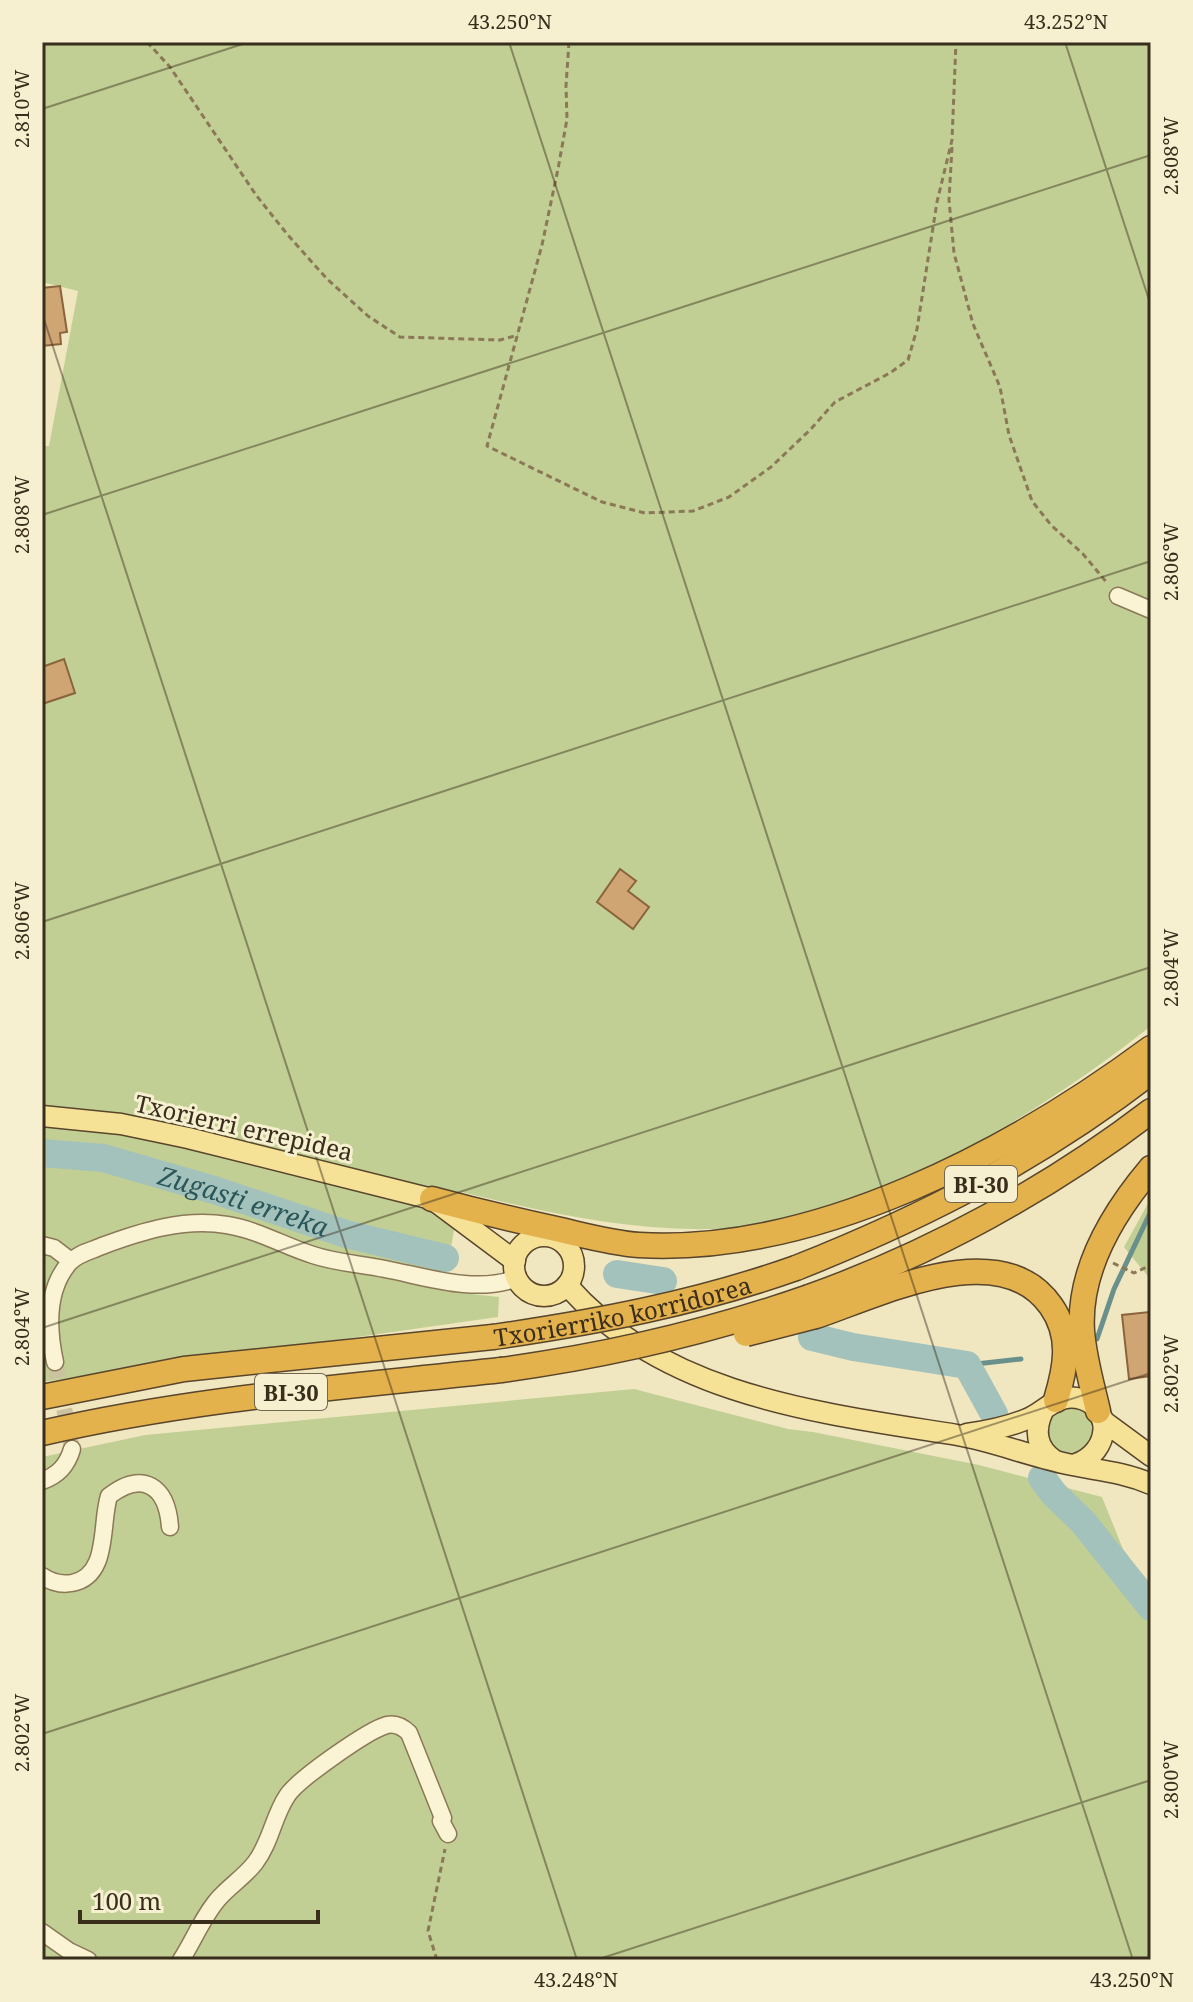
<svg xmlns="http://www.w3.org/2000/svg" width="1193" height="2002" font-family="'Noto Serif',serif">
<style>
.green{fill:#c1cf94}
.lines{fill:none;stroke-linecap:round;stroke-linejoin:round}
.stream{stroke:#6a908b;stroke-width:5}
.river{stroke:#a3c2bc;stroke-width:28}
.building{fill:#d0a574;stroke:#8a643c;stroke-width:2}
.minor-tunnel{stroke:#cbc29f;stroke-width:16;stroke-dasharray:16 8;stroke-linecap:butt}
.minor-casing{stroke:#8a7857;stroke-width:19}
.major-casing{stroke:#58452c;stroke-width:23}
.highway-casing{stroke:#58452c;stroke-width:27}
.path{stroke:#8a7857;stroke-width:3;stroke-dasharray:6 4;stroke-linecap:butt}
.minor{stroke:#faf3d4;stroke-width:16}
.major{stroke:#f5e296;stroke-width:20}
.highway{stroke:#e4b24c;stroke-width:24}
.highway-bridge-casing{stroke:#58452c;stroke-width:27;stroke-linecap:butt}
.highway-bridge{stroke:#e4b24c;stroke-width:24}
.ticks{fill:none;stroke:#392d1c;stroke-width:2;stroke-opacity:0.45}
.labels{text-anchor:middle;dominant-baseline:central;stroke-width:6;stroke-linejoin:round;paint-order:stroke}
.shield{fill:#f7f0d0;stroke:#726852;stroke-width:2}
.shield-label{font-size:22px;font-weight:bold;fill:#392d1c}
.street-label{font-size:24px;fill:#392d1c;stroke:#f7f0d0}
.water-label{font-size:26px;font-style:italic;fill:#2b575a;stroke:#f7f0d0}
.neatline{fill:none;stroke:#392d1c;stroke-width:3}
.ticks-label{font-size:20px;text-anchor:middle;fill:#392d1c}
</style>
<rect width="100%" height="100%" fill="#f0e7c0"/>
<g class="green">
<path d="M 42,42 L 1151,42 L 1151,1026 C 1037,1116 861,1225 712,1229 C 626,1231 544,1212 461,1192 L 443,1291 L 499,1297 L 498,1317 L 42,1382 L 42,446 L 49,446 L 78,291 L 42,282 Z"/>
<polygon points="1151,1198 1151,1280 1124,1247"/>
<polygon points="634,1389 788,1429 813,1432 979,1465 1102,1497 1123,1549 1151,1588 1151,1960 42,1960 42,1457 145,1435"/>
<circle cx="1070" cy="1431" r="23"/>
</g>
<g class="lines">
<g class="stream">
<polyline points="1097,1339 1114,1289 1151,1211"/>
<polyline points="967,1365 1021,1359"/>
</g>
<g class="river">
<path id="s1" d="M 42,1153 L 103,1158 L 214,1190 L 346,1234 L 445,1258"/>
<polyline points="617,1274 663,1281"/>
<polyline points="812,1337 853,1347 967,1365 994,1414"/>
<polyline points="1042,1478 1054,1494 1083,1522 1151,1607"/>
</g>
</g>
<g class="building">
<polygon points="60,286 67,332 60,333 61,344 42,346 42,288"/>
<polygon points="64,659 75,693 42,704 42,667"/>
<polygon points="620,869 636,881 628,891 649,907 633,929 597,902"/>
<polygon points="1149,1312 1151,1376 1129,1379 1122,1315"/>
</g>
<g class="lines">
<polyline class="minor-tunnel" points="55,1362 72,1449"/>
<defs>
<g id="minor">
<polyline points="1118,596 1151,610"/>
<polyline points="42,1245 54,1248 71,1261"/>
<path d="M 55,1362 C 48,1330 46,1289 70,1262 C 79,1253 91,1251 102,1246 C 142,1231 184,1218 227,1225 C 258,1230 284,1246 313,1255 C 337,1263 361,1264 385,1269 C 427,1277 475,1294 517,1278"/>
<path d="M 42,1481 C 58,1475 67,1466 72,1449"/>
<path d="M 42,1576 C 51,1582 61,1585 72,1583 C 110,1576 100,1524 109,1496 C 143,1470 167,1486 170,1527"/>
<polyline points="42,1932 69,1951 88,1960"/>
<path d="M 181,1960 C 194,1940 204,1914 220,1897 C 231,1885 245,1876 255,1863 C 271,1842 273,1817 287,1796 C 297,1780 368,1730 387,1725 C 396,1723 403,1727 409,1733 L 443,1818 L 441,1821 L 448,1834"/>
</g>
<g id="major">
<polyline points="42,1116 121,1124 188,1138 432,1199 515,1261"/>
<circle cx="544" cy="1266" r="30"/>
<path d="M 567,1285 C 663,1396 820,1413 957,1435 C 992,1441 1027,1455 1063,1463 C 1093,1470 1121,1471 1151,1484"/>
<path d="M 1043,1411 C 1034,1430 1036,1448 1054,1460"/>
<polyline points="1102,1420 1151,1456"/>
<path d="M 967,1434 C 988,1431 1008,1427 1027,1419 C 1045,1412 1056,1394 1077,1398 C 1115,1405 1110,1453 1076,1464"/>
</g>
<g id="highway">
<path d="M 432,1199 C 473,1210 514,1220 556,1229 C 583,1235 611,1243 639,1245 C 817,1255 1012,1151 1151,1048"/>
<path d="M 796,1268 C 927,1216 1039,1158 1151,1072"/>
<path d="M 809,1297 C 930,1254 1049,1189 1151,1111"/>
<path d="M 816,1316 C 881,1294 1001,1234 1051,1306 C 1072,1336 1066,1367 1056,1400"/>
<polyline points="42,1397 184,1369 493,1337"/>
<path d="M 1098,1411 C 1092,1385 1084,1358 1082,1331 C 1078,1270 1113,1213 1151,1168"/>
<path d="M 42,1433 C 193,1398 347,1387 501,1370"/>
</g>
</defs>
<use href="#minor" class="minor-casing"/>
<use href="#major" class="major-casing"/>
<use href="#highway" class="highway-casing"/>
<g class="path">
<polyline points="147,42 170,67 256,195 287,234 327,279 368,316 400,337 500,340 518,335"/>
<polyline points="569,42 566,86 567,119 558,169 542,245 487,446 602,502 645,513 693,511 729,497 771,467 811,429 835,402 890,373 908,360 917,329 937,202 952,140 956,42"/>
<polyline points="952,147 949,200 954,253 973,324 1000,387 1009,435 1032,501 1051,525 1083,554 1108,584"/>
<polyline points="1113,1263 1134,1273 1151,1265"/>
<polyline points="437,1960 428,1931 445,1849"/>
</g>
<use href="#minor" class="minor"/>
<use href="#major" class="major"/>
<use href="#highway" class="highway"/>
<defs>
<g id="highway-bridge">
<polyline points="746,1334 816,1316"/>
<path id="s2" d="M 493,1337 C 597,1322 697,1303 796,1268"/>
<path d="M 501,1370 C 605,1356 709,1332 809,1297"/>
</g>
</defs>
<use href="#highway-bridge" class="highway-bridge-casing"/>
<use href="#highway-bridge" class="highway-bridge"/>
</g>
<path class="ticks" d="M 509,42 L 1133,1960M 1065,42 L 1151,306M 42,109 L 249,42M 42,313 L 577,1960M 42,515 L 1151,155M 42,922 L 1151,561M 42,1328 L 1151,967M 42,1734 L 1151,1373M 596,1960 L 1151,1780"/>
<g class="labels">
<g class="shield">
<rect x="945" y="1166" width="72" height="36" rx="6"/>
<rect x="255" y="1374" width="72" height="36" rx="6"/>
</g>
<g class="shield-label">
<text x="981" y="1184">BI-30</text>
<text x="291" y="1392">BI-30</text>
</g>
<g class="street-label">
<text transform="translate(244 1127) rotate(13)">Txorierri errepidea</text>
<text stroke="none"><textPath href="#s2" startOffset="132">Txorierriko korridorea</textPath></text>
</g>
<g class="water-label">
<text stroke="none"><textPath href="#s1" startOffset="208">Zugasti erreka</textPath></text>
</g>
</g>
<rect width="1193" height="2002" fill="none" stroke="#f7f0d0" stroke-width="88"/>
<path d="M80 1910v12h238v-12" fill="none" stroke="#392d1c" stroke-width="4"/>
<text x="92" y="1910" font-size="24" fill="#392d1c" stroke="#f7f0d0" stroke-width="6" paint-order="stroke">100 m</text>
<rect x="44" y="44" width="1105" height="1914" class="neatline"/>
<g class="ticks-label">
<text x="510" y="29">43.250°N</text>
<text x="1066" y="29">43.252°N</text>
<text transform="translate(22 109) rotate(-90)" y="7">2.810°W</text>
<text transform="translate(1171 156) rotate(-90)" y="7">2.808°W</text>
<text transform="translate(22 515) rotate(-90)" y="7">2.808°W</text>
<text transform="translate(1171 562) rotate(-90)" y="7">2.806°W</text>
<text transform="translate(22 921) rotate(-90)" y="7">2.806°W</text>
<text transform="translate(1171 968) rotate(-90)" y="7">2.804°W</text>
<text transform="translate(22 1327) rotate(-90)" y="7">2.804°W</text>
<text transform="translate(1171 1374) rotate(-90)" y="7">2.802°W</text>
<text transform="translate(22 1733) rotate(-90)" y="7">2.802°W</text>
<text transform="translate(1171 1780) rotate(-90)" y="7">2.800°W</text>
<text x="576" y="1987">43.248°N</text>
<text x="1132" y="1987">43.250°N</text>
</g>
</svg>
